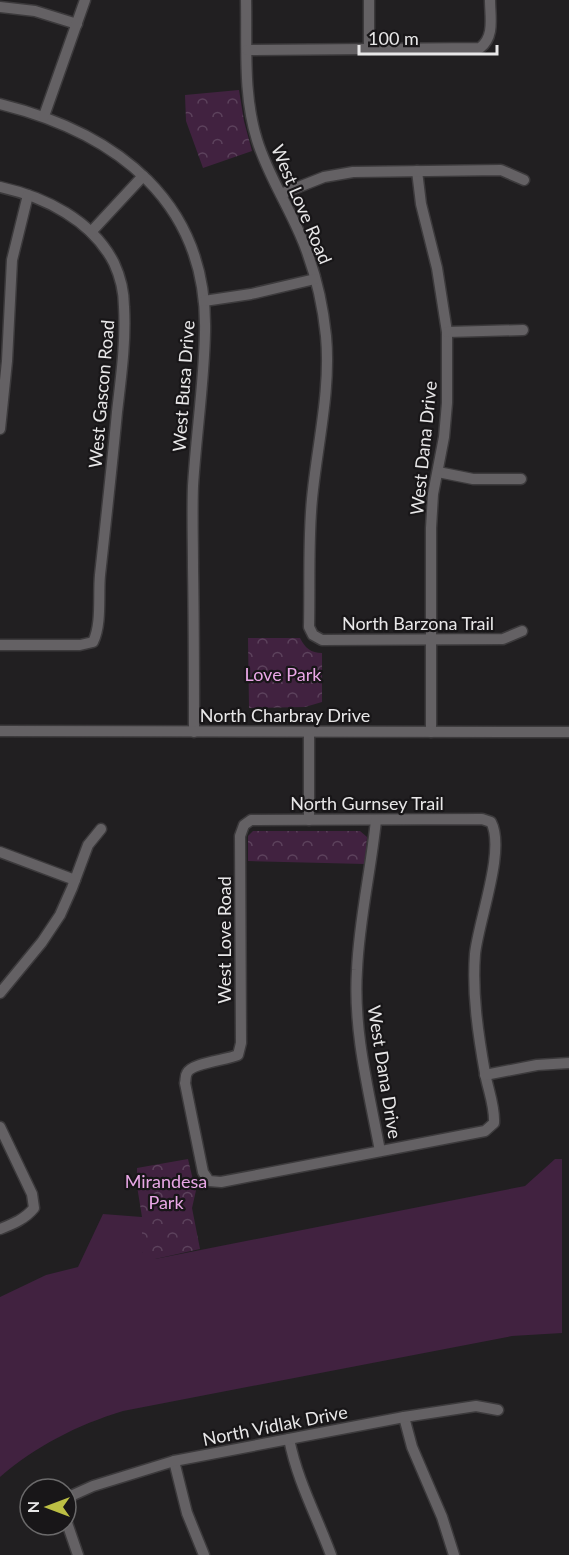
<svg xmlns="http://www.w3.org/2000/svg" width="569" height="1555" font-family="Lato,sans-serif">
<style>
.grass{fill:#412240}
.park{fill:url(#park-crowns)}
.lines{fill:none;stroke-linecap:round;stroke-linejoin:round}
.minor-casing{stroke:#3c3a3c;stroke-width:13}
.minor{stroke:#646164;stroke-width:10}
.labels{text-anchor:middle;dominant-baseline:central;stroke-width:4.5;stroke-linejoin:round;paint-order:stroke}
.street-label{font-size:18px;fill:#e8e7e8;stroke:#181618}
.park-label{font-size:18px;fill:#e9a7e6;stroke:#181618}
</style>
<defs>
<pattern id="park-crowns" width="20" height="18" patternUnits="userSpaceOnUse" patternTransform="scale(1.5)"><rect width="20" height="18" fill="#412240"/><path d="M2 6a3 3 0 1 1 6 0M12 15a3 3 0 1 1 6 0" fill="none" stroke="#5c425c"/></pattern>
</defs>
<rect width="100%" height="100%" fill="#211f21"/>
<path class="grass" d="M 555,1159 L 562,1159 L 562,1333 L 512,1336 L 123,1411 C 77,1425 36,1446 0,1477 L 0,1297 L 46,1275 L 78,1267 L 103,1214 L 142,1217 L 142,1252 L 155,1259 L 525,1186 Z"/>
<g class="park">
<polygon points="239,90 244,121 252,151 203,168 186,121 185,95"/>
<path d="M 300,638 C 305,648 311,653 322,653 L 322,702 L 305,707 L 249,708 L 248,638 Z"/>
<polygon points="253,831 360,831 367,837 365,864 248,861 248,836"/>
<polygon points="188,1159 193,1180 197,1186 192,1208 200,1249 155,1259 147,1259 142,1252 142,1217 137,1186 137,1168"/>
</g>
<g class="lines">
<defs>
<g id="minor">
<path d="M 246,0 C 247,47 243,95 257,140 C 268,176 290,208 304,244 C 315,272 323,306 326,336 C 331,391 317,445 312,499 C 308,541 310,584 309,627 L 313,635 L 322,640 L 503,639 L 522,631"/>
<polyline points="369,0 369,49"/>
<polyline points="0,7 35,11 77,24"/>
<path d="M 247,50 L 480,48 C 495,37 490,17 490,0"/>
<path d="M 0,104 C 117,133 208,202 205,332 C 204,384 196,435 193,486 C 192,513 193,541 193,568 C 194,623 194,677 194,732"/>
<polyline points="44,116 85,0"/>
<polyline points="417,171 421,204 437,268 447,332 447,403 444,437 433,494 431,528 431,732"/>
<path d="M 0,187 C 45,197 92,220 114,263 C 120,276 124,292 124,307 C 126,342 121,377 117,412 C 112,466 106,520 100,575 C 98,595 102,624 93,642 L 80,645 L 0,645"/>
<polyline points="281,194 324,177 353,172 501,170 524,180"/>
<polyline points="91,232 143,176"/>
<polyline points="204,301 251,294 315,279"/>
<polyline points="447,332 523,330"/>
<polyline points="0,429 7,361 12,260 28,195"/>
<polyline points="438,472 473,479 521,479"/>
<polyline points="0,731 569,732"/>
<path d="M 482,819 L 491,822 C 506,850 478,922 475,954 C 472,993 478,1034 485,1073 C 488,1090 495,1106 494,1123 L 485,1131 L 221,1182 L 209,1181 L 203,1172 L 185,1083 C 186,1080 185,1076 187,1073 C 191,1063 227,1060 238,1055 L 241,1043 L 240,836 L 244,825 L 251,820 Z"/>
<polyline points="309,820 309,732"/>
<path d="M 376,820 C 371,870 359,920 357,970 C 353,1031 369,1092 380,1151"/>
<polyline points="0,852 75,880"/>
<polyline points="0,993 42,942 60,915 72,888 88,845 101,829"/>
<polyline points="485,1075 537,1065 569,1063"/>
<path d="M 0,1127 L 32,1194 L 34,1208 C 25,1219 13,1224 0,1229"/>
<polyline points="404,1417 412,1447 442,1517 454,1555"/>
<path d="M 289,1439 C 298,1483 316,1514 331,1555"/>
<polyline points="174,1461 187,1513 204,1555"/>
<polyline points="66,1503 73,1495 93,1486 174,1461 404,1417 476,1406 498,1410"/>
<polyline points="66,1520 78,1555"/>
</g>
</defs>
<use href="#minor" class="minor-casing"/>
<use href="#minor" class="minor"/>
</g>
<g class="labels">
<g class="street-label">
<text transform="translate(302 204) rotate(67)">West Love Road</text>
<text transform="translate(183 386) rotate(-86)">West Busa Drive</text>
<text transform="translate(101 394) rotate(-85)">West Gascon Road</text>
<text transform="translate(423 448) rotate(-84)">West Dana Drive</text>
<text x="418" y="623">North Barzona Trail</text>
<text x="285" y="715">North Charbray Drive</text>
<text x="367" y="803">North Gurnsey Trail</text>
<text transform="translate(224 940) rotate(-90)">West Love Road</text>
<text transform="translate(385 1072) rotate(81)">West Dana Drive</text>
<text transform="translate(275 1425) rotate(-11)">North Vidlak Drive</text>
</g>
<g class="park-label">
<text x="283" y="674">Love Park</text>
<text x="166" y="1181">Mirandesa<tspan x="166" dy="21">Park</tspan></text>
</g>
</g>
<g transform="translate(48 1507) rotate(270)"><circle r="28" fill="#181618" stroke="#6b6a6b" stroke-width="1.5"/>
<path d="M0-4.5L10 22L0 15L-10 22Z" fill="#bcbf44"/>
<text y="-9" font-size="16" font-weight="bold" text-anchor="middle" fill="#e8e7e8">N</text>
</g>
<path d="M359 45v9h138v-9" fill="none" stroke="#e8e7e8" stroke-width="3"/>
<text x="368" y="45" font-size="18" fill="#e8e7e8" stroke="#181618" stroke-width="4.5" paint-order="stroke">100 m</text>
</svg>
